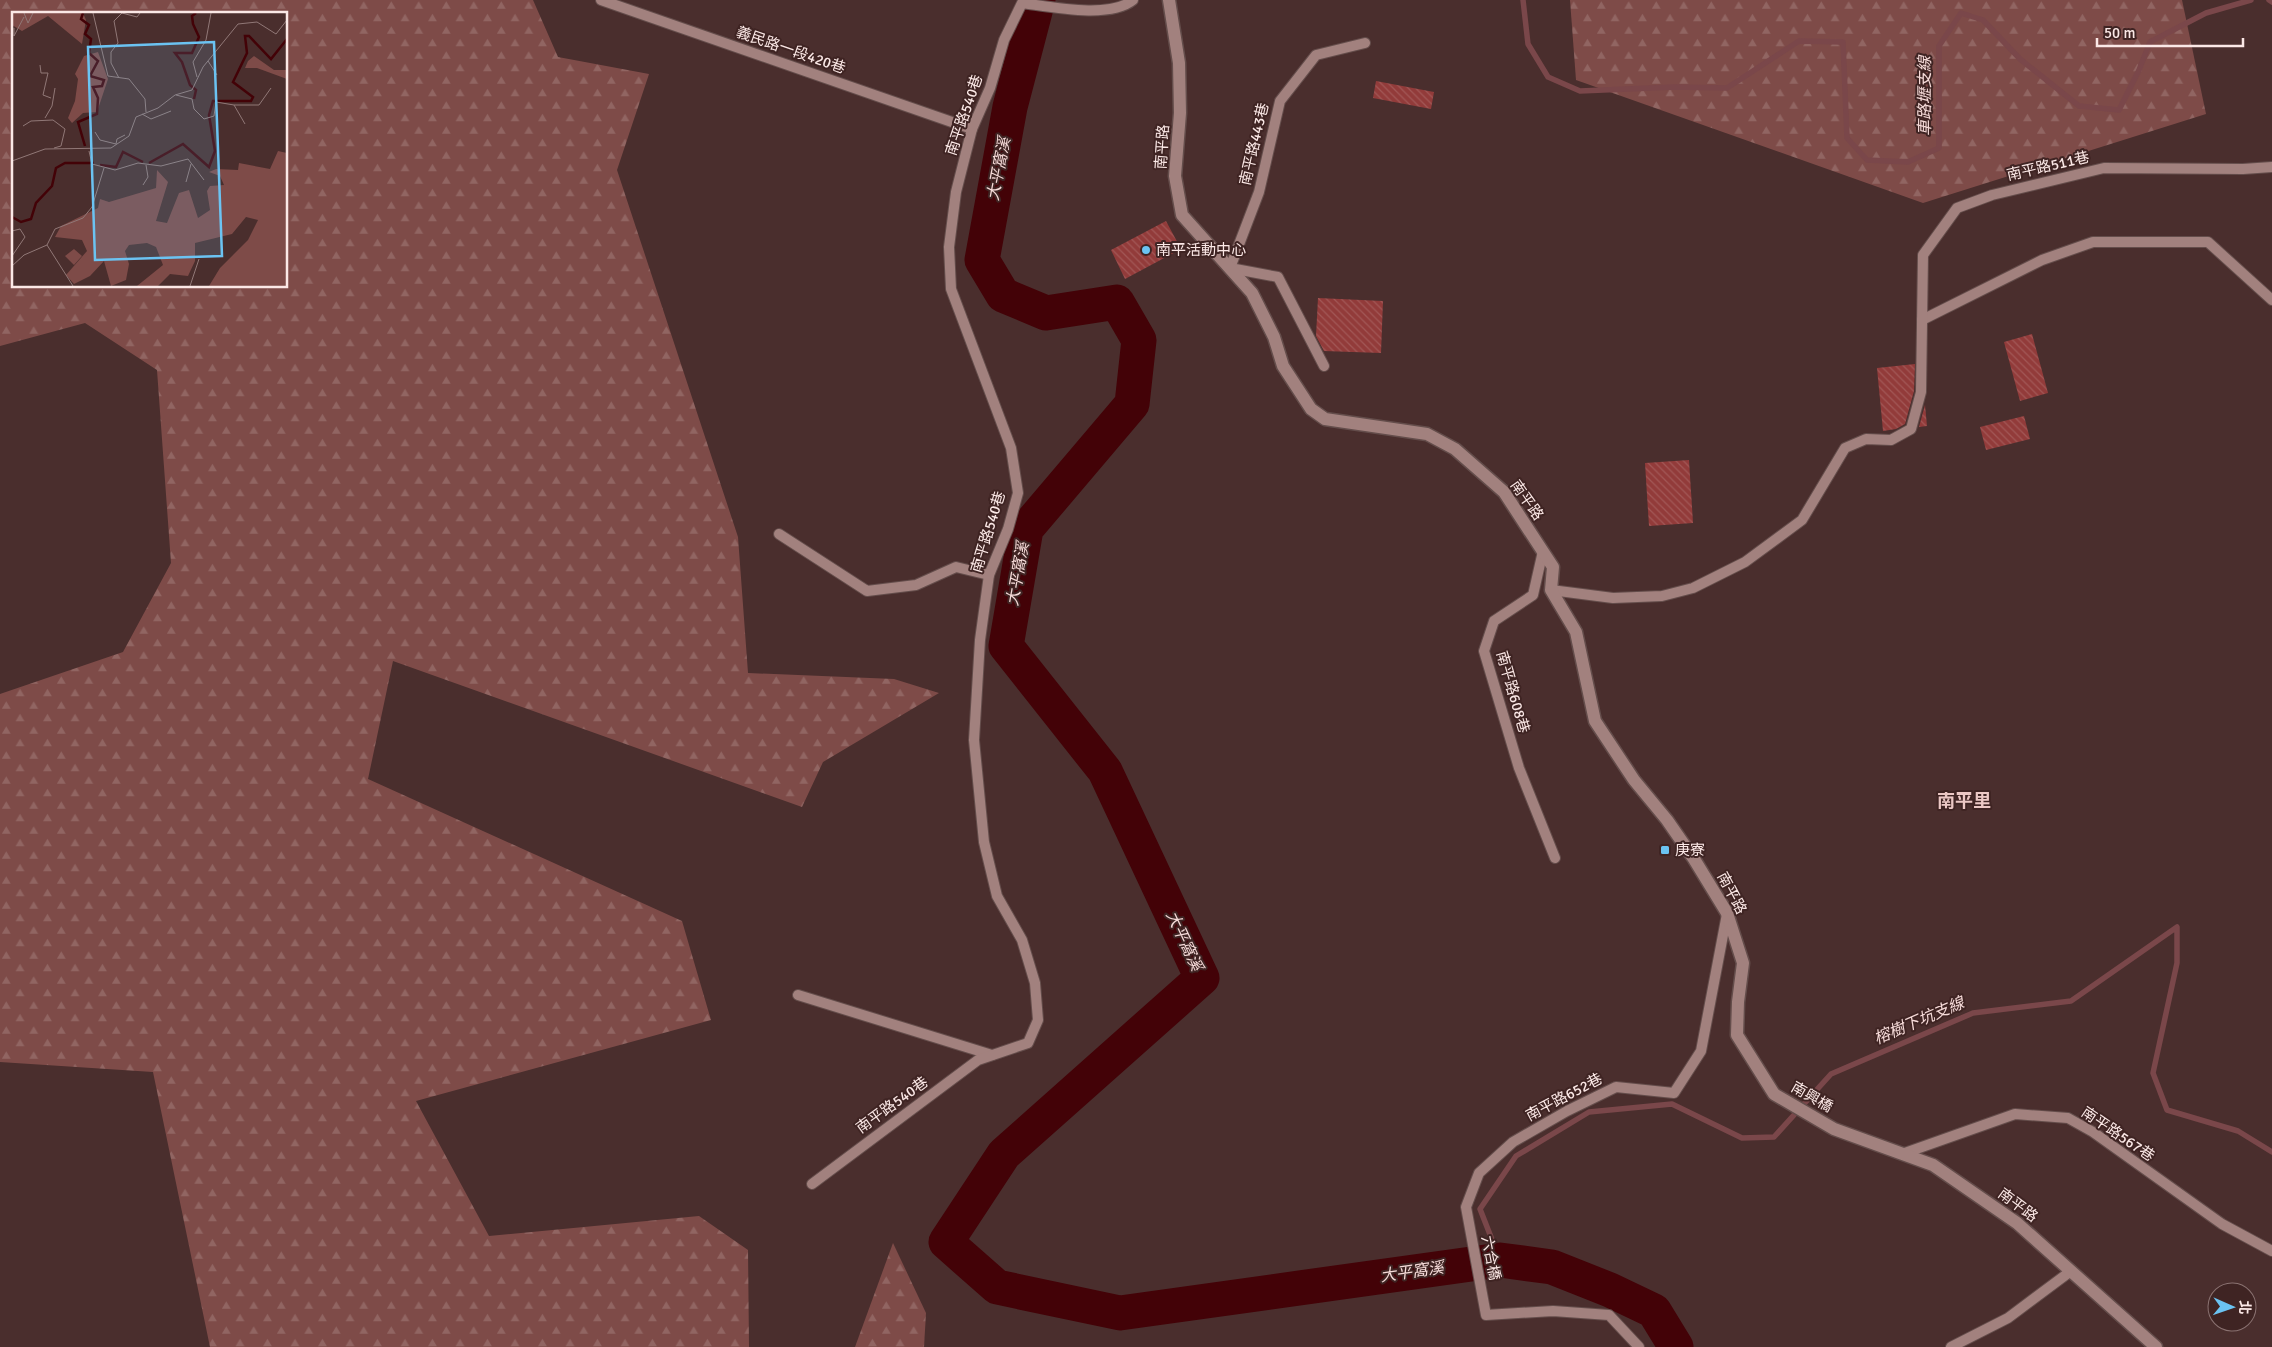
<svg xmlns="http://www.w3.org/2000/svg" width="2272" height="1347" font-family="Signika,'Noto Sans TC',sans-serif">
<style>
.forest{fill:url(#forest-firs);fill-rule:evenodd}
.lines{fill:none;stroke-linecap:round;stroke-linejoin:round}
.stream{stroke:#7a474a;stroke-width:5.5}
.river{stroke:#430207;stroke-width:35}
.building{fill:url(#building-back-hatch)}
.service-casing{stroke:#644d4b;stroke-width:12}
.tertiary-casing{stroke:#644d4b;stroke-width:15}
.service{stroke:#a2817e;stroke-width:10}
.tertiary{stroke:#a2817e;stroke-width:12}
.poi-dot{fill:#6bc3f2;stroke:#3f2423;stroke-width:2}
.labels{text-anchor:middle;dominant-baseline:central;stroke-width:4;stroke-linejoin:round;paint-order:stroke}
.street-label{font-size:15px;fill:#fbe8e6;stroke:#3f2423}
.poi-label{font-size:15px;fill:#fbe8e6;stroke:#3f2423;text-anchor:start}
.water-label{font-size:16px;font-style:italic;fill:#f6dbd9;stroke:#3f2423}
.quarter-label{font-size:18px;font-weight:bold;fill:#ebc7c4;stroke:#3f2423}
.inset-river{fill:none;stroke:#430207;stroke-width:2.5}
.inset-road{fill:none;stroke:#917877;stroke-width:1}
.view{fill:#6bc3f2;fill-opacity:0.15;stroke:#6bc3f2;stroke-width:2.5}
.inset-edge{fill:none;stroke:#fbe8e6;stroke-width:2.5}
</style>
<defs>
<pattern id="forest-firs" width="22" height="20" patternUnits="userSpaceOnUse" patternTransform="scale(1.25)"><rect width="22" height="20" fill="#7e4b48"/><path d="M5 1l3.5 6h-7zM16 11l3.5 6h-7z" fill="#916562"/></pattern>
<pattern id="building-back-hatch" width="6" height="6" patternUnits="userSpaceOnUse" patternTransform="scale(1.25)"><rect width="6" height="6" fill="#923b3a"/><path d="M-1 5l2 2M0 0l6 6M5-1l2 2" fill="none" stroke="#a25756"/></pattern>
</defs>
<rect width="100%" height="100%" fill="#4a2e2d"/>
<g class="forest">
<path d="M 0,0 L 533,0 L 558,57 L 649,74 L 617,170 L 738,537 L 748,673 L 894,679 L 939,693 L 823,762 L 802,807 L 393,661 L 368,779 L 682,921 L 711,1020 L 416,1101 L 489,1236 L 699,1216 L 748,1250 L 749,1347 L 210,1347 L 153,1072 L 0,1062 L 0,694 L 123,652 L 171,563 L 157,370 L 85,323 L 0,346 ZM 14,14 L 286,14 L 286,286 L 14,286 Z"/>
<polygon points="1570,0 2182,0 2206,114 1923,203 1576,80"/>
<polygon points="893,1243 926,1313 924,1347 855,1347"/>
</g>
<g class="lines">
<g class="stream">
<polyline points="1523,0 1528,44 1548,77 1580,91 1675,87 1727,88 1799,41 1843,42 1847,138 1867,160 1908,162 1939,148 1939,46 1961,13 1983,20 2020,59 2079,106 2119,110 2139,70 2150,42 2206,13 2251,0"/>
<polyline points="2269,0 2272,2"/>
<polyline points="1500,1260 1480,1209 1516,1156 1589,1112 1672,1104 1742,1138 1774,1137 1831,1074 1973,1013 2071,1001 2177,927 2177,963 2153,1073 2167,1110 2238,1131 2272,1152"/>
</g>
<polyline class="river" points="1038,0 1010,107 982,260 1003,295 1046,313 1117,302 1139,340 1132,404 1026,529 1006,646 1105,771 1202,978 1004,1154 946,1242 997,1287 1120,1313 1500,1260 1552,1267 1610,1290 1654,1311 1676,1347"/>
</g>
<g class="building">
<polygon points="1376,81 1434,92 1431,109 1373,98"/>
<polygon points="1166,221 1181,249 1125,279 1111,250"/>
<polygon points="1318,298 1383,301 1381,353 1324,351 1316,336"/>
<polygon points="2032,334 2048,393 2020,401 2004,342"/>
<polygon points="1915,364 1914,391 1905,424 1896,429 1883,431 1877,368"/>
<polygon points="1925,405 1927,426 1919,427"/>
<polygon points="2024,416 2030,439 1986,450 1980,427"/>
<polygon points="1689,460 1693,523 1649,526 1645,463"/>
</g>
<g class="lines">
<defs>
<g id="service">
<polyline points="601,0 972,129"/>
<polyline points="1922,320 2042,260 2093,242 2208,242 2272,300"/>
<polyline points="1324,366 1278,277 1230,268 1259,192 1280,101 1316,55 1365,43"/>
<polyline points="779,534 867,591 916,585 956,567 989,575"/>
<polyline points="1543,551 1533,595 1494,621 1484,651 1519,768 1555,858"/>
<polyline points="1551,590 1613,598 1662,596 1693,588 1745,562 1802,520 1845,448 1866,439 1891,440 1911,429 1921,392 1923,255 1957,208 1992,195 2104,168 2243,169 2272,167"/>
<polyline points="798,995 992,1055"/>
<polyline points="1902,1154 2015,1114 2068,1118 2093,1132 2222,1224 2272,1251"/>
<path d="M 812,1184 L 978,1060 L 1028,1043 L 1038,1020 L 1035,983 L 1022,940 L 997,896 L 984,842 L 974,740 L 980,640 L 989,575 L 1008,529 L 1018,493 L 1011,448 L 951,289 L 949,247 L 956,192 L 972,129 L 990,88 L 1004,40 L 1022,3 C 1052,7 1110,19 1133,0"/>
<polyline points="1639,1347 1609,1315 1553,1311 1486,1315 1466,1207 1479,1173 1513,1142 1567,1111 1616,1087 1674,1093 1701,1051 1727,914"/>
<polyline points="1951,1347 2008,1318 2071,1271"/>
</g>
<polyline id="tertiary" points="1169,0 1179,63 1180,113 1175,176 1182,215 1252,293 1274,337 1283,366 1311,409 1325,419 1427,434 1455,449 1504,492 1553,567 1551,590 1576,632 1595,721 1634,780 1667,820 1694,859 1727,913 1743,963 1738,1002 1737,1035 1774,1094 1834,1129 1933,1165 2017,1223 2156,1347"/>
</defs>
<use href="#service" class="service-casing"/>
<use href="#tertiary" class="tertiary-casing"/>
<use href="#service" class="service"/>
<use href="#tertiary" class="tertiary"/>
</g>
<g class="poi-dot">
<circle cx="1146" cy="250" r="5"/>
<rect x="1660" y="845" width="10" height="10" rx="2.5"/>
</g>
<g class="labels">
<g class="street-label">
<text transform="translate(791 50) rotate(19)">義民路一段420巷</text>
<text transform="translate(964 115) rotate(-71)">南平路540巷</text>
<text transform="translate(1254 144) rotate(-77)">南平路443巷</text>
<text transform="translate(1162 147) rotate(-86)">南平路</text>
<text transform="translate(2048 166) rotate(-13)">南平路511巷</text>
<text transform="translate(1527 500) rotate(55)">南平路</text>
<text transform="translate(988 532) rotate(-73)">南平路540巷</text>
<text transform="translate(1513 692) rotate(74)">南平路608巷</text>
<text transform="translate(1732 893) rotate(62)">南平路</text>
<text transform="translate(1564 1097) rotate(-28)">南平路652巷</text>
<text transform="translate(1812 1097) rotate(30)">南興橋</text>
<text transform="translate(892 1105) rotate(-36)">南平路540巷</text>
<text transform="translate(2118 1134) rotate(34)">南平路567巷</text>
<text transform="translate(2018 1205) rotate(37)">南平路</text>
<text transform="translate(1491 1258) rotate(79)">六合橋</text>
</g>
<g class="poi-label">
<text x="1156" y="250">南平活動中心</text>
<text x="1675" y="850">庚寮</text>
</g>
<g class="water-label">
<text transform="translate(1925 96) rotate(-90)">車路壢支線</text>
<text transform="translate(999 169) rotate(-79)">大平窩溪</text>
<text transform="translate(1018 574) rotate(-80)">大平窩溪</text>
<text transform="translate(1184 941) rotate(65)">大平窩溪</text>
<text transform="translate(1919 1021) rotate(-23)">榕樹下坑支線</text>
<text transform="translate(1412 1272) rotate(-8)">大平窩溪</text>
</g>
<g class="quarter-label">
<text x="1964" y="801">南平里</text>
</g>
</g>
<g transform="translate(12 12)">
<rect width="275" height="275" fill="#4a2e2d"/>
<path d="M 0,1 L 71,1 L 74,8 L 70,32 L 36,4 L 10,19 L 0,13 ZM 86,40 L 96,67 L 85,100 L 71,101 L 60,111 L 56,106 L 63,89 L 66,67 L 63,62 L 72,44 ZM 242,44 L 262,58 L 275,58 L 275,67 L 245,56 L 233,56 L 236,49 ZM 266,139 L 275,141 L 275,274 L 197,274 L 208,256 L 236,228 L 246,208 L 234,205 L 220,222 L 183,231 L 183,249 L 176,264 L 158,262 L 146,274 L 125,274 L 151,253 L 144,235 L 135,231 L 117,233 L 113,239 L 117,252 L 114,268 L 99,274 L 92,249 L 78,264 L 62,272 L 54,263 L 75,239 L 70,228 L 43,225 L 49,214 L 86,196 L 88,187 L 97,190 L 144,176 L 145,158 L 156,170 L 144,209 L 155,211 L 167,181 L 177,178 L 186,206 L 198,198 L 195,179 L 198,174 L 212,173 L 208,164 L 197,160 L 204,157 L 226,158 L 227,151 L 258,157 Z" fill="#7e4b48"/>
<path d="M 62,237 L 70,244 L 62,253 L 53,244 Z" fill="#7e4b48"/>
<path class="inset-river" d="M 71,1 L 69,7 L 77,13 L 73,22 L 79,27 L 77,41 L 86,49 L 78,64 L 92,68 L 90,74 L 81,75 L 86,86 L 85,102 L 66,110 L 73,134M 182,87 L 184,78 L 178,73 L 170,50 L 163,41 L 180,41 L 187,25 L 181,12 L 180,4 L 184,1M 137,151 L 171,132 L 197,155 L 203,139 L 197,103 L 201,89 L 239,89 L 241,85 L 221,70 L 235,41 L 233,24 L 237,24 L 259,47 L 275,27M 88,153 L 104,155 L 111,140 L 131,150M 0,205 L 9,210 L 19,207 L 24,191 L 40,174 L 44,156 L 53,151 L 82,151"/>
<path class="inset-road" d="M 12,1 L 16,11 L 21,1M 81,1 L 96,64 L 117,67 L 133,87 L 134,100M 2,16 L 2,24 L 12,5M 196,49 L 205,63M 28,53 L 29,61 L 36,61 L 31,83 L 39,86M 185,65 L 181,50 L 194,28 L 199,1M 107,66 L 99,51 L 99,40 L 106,31 L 102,9 L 110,1 L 125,5 L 128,1M 164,83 L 180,87 L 182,97 L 192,107 L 202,104 L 204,90 L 222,93 L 233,112M 222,93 L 247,93 L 259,76M 130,102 L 139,107 L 159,99M 33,106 L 40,94 L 43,76M 11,114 L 19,109 L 41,108 L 53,117 L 49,134 L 42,136M 83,120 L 88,128 L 104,132 L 105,127 L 113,123M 77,139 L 80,152 L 103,158 L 126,151 L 149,154 L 176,147 L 192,168M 0,149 L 33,137 L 99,136 L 117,124 L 124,105 L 146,96 L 163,83 L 180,78 L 191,55 L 226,12 L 245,10 L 264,22 L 275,8M 174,170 L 179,152M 131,173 L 136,165 L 134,153M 0,219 L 8,217 L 13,225 L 0,244M 35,233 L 61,274M 0,254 L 12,243 L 35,233 L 43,217 L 71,206 L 80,195 L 92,156M 178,274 L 187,247"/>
<path class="view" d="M 202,30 L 210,244 L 83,248 L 76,35 Z"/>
<rect width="275" height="275" class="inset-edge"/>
</g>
<g transform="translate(2232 1307) rotate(92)"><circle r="24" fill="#3f2423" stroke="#8a7271"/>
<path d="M0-4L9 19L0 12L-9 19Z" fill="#6bc3f2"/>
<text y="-8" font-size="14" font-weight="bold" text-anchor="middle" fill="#fbe8e6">北</text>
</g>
<path d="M2097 38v8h146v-8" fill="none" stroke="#fbe8e6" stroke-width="2.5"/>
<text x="2104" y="38" font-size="15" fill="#fbe8e6" stroke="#3f2423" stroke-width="4" paint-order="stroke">50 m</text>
</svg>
